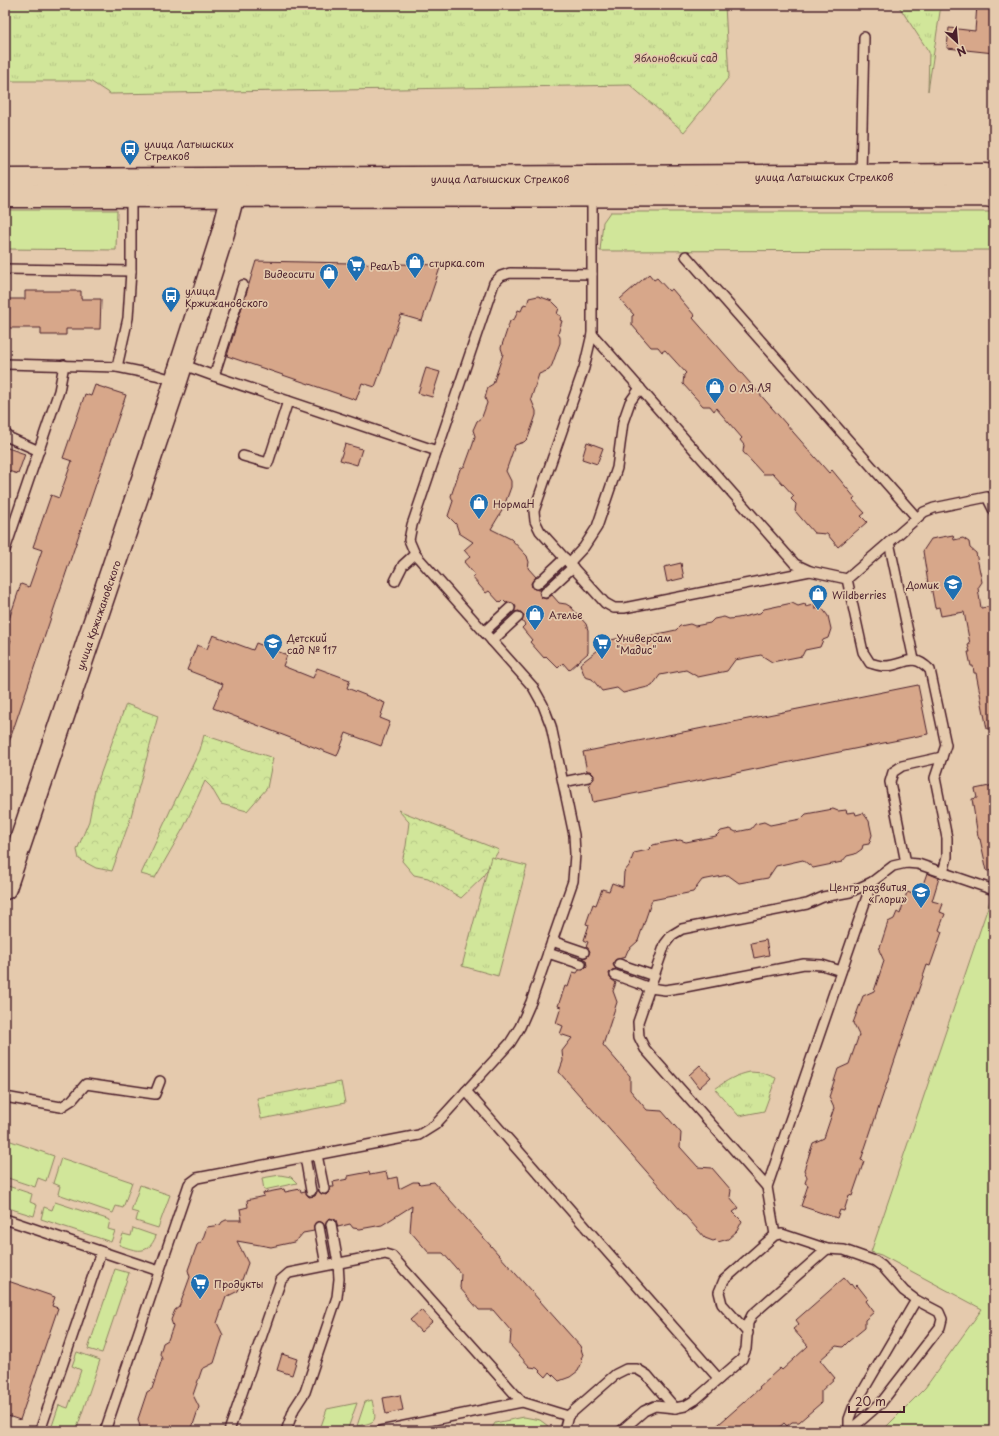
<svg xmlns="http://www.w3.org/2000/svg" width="999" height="1436" font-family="'Playpen Sans',sans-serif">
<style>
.grass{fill:#d1e69a;stroke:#8e8262}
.forest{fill:url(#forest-crowns);stroke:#8e8262}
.park{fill:url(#park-tufts);stroke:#8e8262}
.building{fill:#d7a78a;stroke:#4a1f2b}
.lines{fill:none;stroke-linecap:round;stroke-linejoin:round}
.service-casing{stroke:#4a1f2b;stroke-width:12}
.tertiary-casing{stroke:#4a1f2b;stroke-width:25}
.service{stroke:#e5caad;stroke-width:9}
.tertiary{stroke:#e5caad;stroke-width:22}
.labels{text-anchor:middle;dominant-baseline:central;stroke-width:3.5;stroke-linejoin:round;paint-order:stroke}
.park-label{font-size:10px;fill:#583336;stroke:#e5caad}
.poi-label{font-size:10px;fill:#4a1f2b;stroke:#e5caad;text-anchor:start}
.street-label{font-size:10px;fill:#4a1f2b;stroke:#e5caad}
</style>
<defs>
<pattern id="forest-crowns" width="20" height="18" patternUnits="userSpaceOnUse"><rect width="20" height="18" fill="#d1e69a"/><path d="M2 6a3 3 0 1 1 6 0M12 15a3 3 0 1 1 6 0" fill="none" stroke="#b5c585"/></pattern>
<pattern id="park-tufts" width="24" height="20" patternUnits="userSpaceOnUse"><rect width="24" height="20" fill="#d1e69a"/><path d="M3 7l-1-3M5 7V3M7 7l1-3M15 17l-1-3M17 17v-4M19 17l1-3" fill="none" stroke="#b5c585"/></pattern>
</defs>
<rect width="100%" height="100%" fill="#e5caad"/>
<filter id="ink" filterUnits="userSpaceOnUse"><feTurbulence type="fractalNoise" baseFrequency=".025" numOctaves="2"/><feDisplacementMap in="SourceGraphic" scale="8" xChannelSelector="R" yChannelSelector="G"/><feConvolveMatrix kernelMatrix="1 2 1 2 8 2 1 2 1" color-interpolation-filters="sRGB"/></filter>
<g filter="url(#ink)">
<g class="grass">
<polygon points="5,210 117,210 116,250 5,249"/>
<polygon points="610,212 993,212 994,250 600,251 603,222"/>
<polygon points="990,901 994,902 994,1431 882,1431 925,1388 982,1309 881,1255 871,1252"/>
<polygon points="5,1139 54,1156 46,1181 38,1178 35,1187 5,1177"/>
<polygon points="61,1158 132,1182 123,1208 116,1206 113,1213 58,1194 60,1186 53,1183"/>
<polygon points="280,1175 291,1177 297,1183 264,1190 262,1178"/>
<polygon points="5,1185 32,1194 30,1202 37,1205 34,1216 5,1207"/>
<polygon points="140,1185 170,1195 158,1228 136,1221 138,1213 131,1211"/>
<polygon points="55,1202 110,1220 108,1229 115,1231 111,1242 41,1219 44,1207 52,1210"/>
<path d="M 133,1228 L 156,1236 C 148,1256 136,1251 119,1245 L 123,1234 L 131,1236 Z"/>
<polygon points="115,1269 129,1273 102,1353 88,1349"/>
<polygon points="77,1352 100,1360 76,1431 65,1431 52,1426 59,1405 68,1408 81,1370 72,1366"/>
<path d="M 372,1400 C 376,1421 379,1422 357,1426 L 365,1402 Z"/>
<polygon points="357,1403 348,1428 333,1431 321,1431 320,1429 327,1409"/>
<polygon points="524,1417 540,1420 548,1426 525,1431 490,1431 495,1423"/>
</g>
<g class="forest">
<polygon points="126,704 158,716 130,820 112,871 96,868 79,859 77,850 89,821 95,789"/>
<polygon points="204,735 273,758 267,788 247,811 221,804 211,787 205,781 184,827 155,878 141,874 170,811 200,750"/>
<polygon points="398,810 499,850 482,878 461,898 428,878 414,875 402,861 406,846 409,822"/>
</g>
<g class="park">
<polygon points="5,5 725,5 729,77 684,132 630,85 110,94 90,81 5,81"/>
<polygon points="898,5 941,5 928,91 929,52"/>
<polygon points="491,857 527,866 498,976 462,966"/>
<path d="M 750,1072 L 763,1073 L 776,1078 L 764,1111 L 739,1116 L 715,1089 C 727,1080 736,1075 750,1072 Z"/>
<polygon points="341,1082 345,1103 261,1119 257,1098"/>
</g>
<g class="building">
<polygon points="977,5 994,5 994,53 947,48 949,28 975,31"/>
<polygon points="256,261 398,264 441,265 422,321 401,315 375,387 362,383 356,400 227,356"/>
<polygon points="649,274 654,280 657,278 669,291 672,289 695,316 693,318 829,473 832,470 855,498 853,500 865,513 861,516 867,522 838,547 827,534 814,533 795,511 796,504 791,499 794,496 773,473 771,474 763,474 743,452 744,445 740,440 742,438 716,408 714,411 710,406 703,406 683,384 684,375 686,373 665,350 662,352 658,347 651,347 632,325 632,316 634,315 620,299"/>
<polygon points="25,291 81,291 81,299 101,299 100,329 66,329 66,335 41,335 41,328 5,328 5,299 25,299"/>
<polygon points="538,296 552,301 559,308 557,314 561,316 560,320 562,321 558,334 560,337 560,343 552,365 549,370 539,374 531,399 536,411 536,415 528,438 524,442 515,445 506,471 511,481 511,487 503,509 491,529 511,539 527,556 529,562 528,568 536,577 531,583 532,588 538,590 544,586 539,592 541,597 546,599 552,595 559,603 566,604 571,607 586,624 588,630 588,653 569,670 563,663 558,668 546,656 544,658 530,642 532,640 522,628 525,625 522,621 524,615 519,611 514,612 516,607 514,604 509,602 506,603 503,600 500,603 489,591 486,593 472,577 475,575 464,562 470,557 464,550 473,542 459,533 456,524 448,516 453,501 451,496 460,469 465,466 473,444 475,436 473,430 477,421 482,417 487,403 485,398 488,387 493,384 503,354 501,348 510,321 515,318 518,310 521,311 524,304 527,305 529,298"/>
<polygon points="426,368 440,372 432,397 418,393"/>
<polygon points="95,385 126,395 8,745 5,745 5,657 11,640 5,637 5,631 21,584 29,587 42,550 33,547 51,495 59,498 72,461 63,458 85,394 91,396"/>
<polygon points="587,442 603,448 597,464 582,459"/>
<polygon points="345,444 362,449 357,465 340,460"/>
<polygon points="5,447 25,454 18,474 5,470"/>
<polygon points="953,535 954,540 963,538 969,542 970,548 976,553 982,582 978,588 981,608 994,606 994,729 987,729 976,673 974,673 973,666 971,666 968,652 970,652 968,645 970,644 964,612 941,616 939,607 935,608 931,586 929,586 928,583 923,551 931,539"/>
<polygon points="681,563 684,578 667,582 664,567"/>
<polygon points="792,603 798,606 805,604 806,607 814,605 815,609 822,608 828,616 831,629 828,638 823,640 820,647 805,650 802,656 772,662 761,655 735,660 727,671 698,677 686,670 660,675 652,686 623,693 617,688 602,691 592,679 585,677 580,664 611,640 638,634 644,637 653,635 676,630 680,626 690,624 695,626 710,623 714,619 724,617 729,619 738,618 760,613 764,609"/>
<polygon points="213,635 253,650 256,643 287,655 283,666 313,678 317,668 350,680 347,688 385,703 380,718 390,722 381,746 346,733 337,756 213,708 223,684 187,670 197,645 207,649"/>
<polygon points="918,685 928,734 593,802 589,783 594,779 594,775 590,771 587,771 583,752"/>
<polygon points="994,785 994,870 987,871 980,839 979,839 978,836 972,799 977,798 975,789"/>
<polygon points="833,809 838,811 846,810 847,813 855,812 856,815 863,813 869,821 872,835 869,844 863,845 862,849 855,854 847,856 842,862 813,868 803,860 776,866 768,878 739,883 728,875 702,880 693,892 652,900 638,941 628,950 625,957 615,960 613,965 616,969 612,970 609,973 610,978 616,983 613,991 617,1002 603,1045 630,1076 630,1090 647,1110 662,1111 681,1133 680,1147 698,1167 712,1168 731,1190 730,1197 739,1208 733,1212 742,1221 737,1231 728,1239 718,1242 716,1240 713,1241 705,1238 559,1072 563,1061 562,1051 572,1038 560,1034 563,1026 556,1023 561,1007 558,1006 565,986 568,987 573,972 577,973 579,970 583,970 587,966 586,960 582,958 588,956 590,951 586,947 588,942 584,940 589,925 586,924 593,904 596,905 602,889 609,891 612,883 623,887 624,872 629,866 634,853 648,850 653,845 657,844 680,840 686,842 716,836 721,831 730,829 736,832 751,829 755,824 764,822 770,825 801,819 806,814"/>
<polygon points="927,873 939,878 932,901 943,904 940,912 945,914 939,930 942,932 930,966 927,965 908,1021 861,1160 864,1161 852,1196 849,1195 844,1211 840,1210 837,1218 801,1206 808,1185 805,1183 807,1177 804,1170 813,1143 824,1138 834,1108 829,1097 838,1069 849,1064 859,1035 853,1023 863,996 874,991 884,961 879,950 888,922 894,919 897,912 900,914 907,892 919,896"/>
<polygon points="766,940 769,955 754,958 751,943"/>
<polygon points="700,1065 711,1077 699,1088 689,1075"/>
<polygon points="369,1172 370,1175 386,1172 388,1179 397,1177 399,1189 413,1182 418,1182 420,1184 434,1182 580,1346 583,1355 581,1358 583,1360 578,1371 570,1377 559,1381 550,1372 546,1377 537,1368 530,1367 510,1345 511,1331 493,1310 479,1310 460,1288 461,1274 443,1253 429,1253 410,1231 412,1206 382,1225 360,1229 353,1228 350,1224 338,1227 336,1220 330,1218 326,1222 326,1229 323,1223 318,1221 314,1225 314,1231 303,1233 298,1239 294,1242 271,1247 237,1241 248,1263 238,1291 226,1297 217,1323 223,1335 214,1363 202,1369 193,1395 199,1407 191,1431 141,1431 138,1419 147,1392 152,1389 162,1359 160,1354 163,1343 168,1340 173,1326 171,1320 175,1310 179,1307 182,1299 190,1277 188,1270 197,1245 202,1241 207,1227 220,1225 222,1222 226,1220 242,1220 240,1209 248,1207 247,1200 264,1196 263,1193 284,1189 285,1192 300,1189 301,1193 305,1192 309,1197 315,1196 318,1190 320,1193 326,1195 330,1191 330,1187 334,1187 333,1182 348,1179 348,1176"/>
<polygon points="844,1278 850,1285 851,1284 854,1288 857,1285 868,1299 866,1301 874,1312 865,1320 865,1328 849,1341 843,1347 836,1346 820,1360 835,1378 821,1391 821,1403 799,1422 792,1422 787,1426 784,1423 775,1431 711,1431 760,1388 759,1387 780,1368 782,1370 808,1346 793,1329 799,1324 796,1320"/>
<polygon points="5,1280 55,1297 52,1306 58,1308 20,1420 5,1415"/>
<polygon points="421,1310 432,1322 421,1332 410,1320"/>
<polygon points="282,1354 297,1359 292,1375 277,1370"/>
<polygon points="400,1395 403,1410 386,1414 383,1398"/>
</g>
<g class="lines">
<defs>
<g id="service">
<polyline points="861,176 864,37"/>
<polyline points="592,196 592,334 584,368 534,511 535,521 540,531 605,603 614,608 624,608 810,571"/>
<polyline points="686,256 917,518"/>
<polyline points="5,269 131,271"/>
<path d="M 592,334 L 795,564 L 810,571 L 847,579 L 863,652 L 870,663 C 874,664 879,666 883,666 C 904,667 911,650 930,670 L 946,745 L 935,778 L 947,838 L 947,857 L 943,873"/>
<polyline points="5,364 117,367 156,375 176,381"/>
<polyline points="181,364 214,376 437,451"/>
<polyline points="117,367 128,318 131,271 131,196"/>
<polyline points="214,376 243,285"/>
<polyline points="5,433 10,438 39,451"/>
<polyline points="243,456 268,463 288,401"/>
<polyline points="889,542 914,660"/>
<polyline points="5,550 59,391 64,365"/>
<polyline points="569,563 584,547 597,527 617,468 623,422 630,402 640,388"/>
<polyline points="847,579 924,512 934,508 987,497 994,511"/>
<polyline points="395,581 403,565 415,554"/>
<polyline points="537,584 565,558"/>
<polyline points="545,593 573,567"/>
<polyline points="484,632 510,608"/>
<polyline points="492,641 518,617"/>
<polyline points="563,782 588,777"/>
<polyline points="906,863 890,782 893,772 902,766 942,757"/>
<polyline points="552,941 584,952"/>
<polyline points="548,953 581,964"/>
<polyline points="619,964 654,976"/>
<polyline points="615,975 650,988 665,990 685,987 804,964 822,965 841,971"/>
<polyline points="466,1091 719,1379"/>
<polyline points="5,1097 61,1107 72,1100 86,1084 155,1094 160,1081"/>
<polyline points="317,1155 324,1189"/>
<polyline points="305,1157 311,1191"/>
<polyline points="767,1187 645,1049 639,1037 638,1022 665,944 672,935 682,929 807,904 823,897 850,892 872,882 893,866 906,863 918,864 994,890"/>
<polyline points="5,1219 159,1271"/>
<polyline points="319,1227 326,1265"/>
<polyline points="775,1235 767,1187 872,882"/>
<polyline points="748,1333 722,1304 719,1292 724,1280 775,1235 782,1234 827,1249 844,1250 875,1261 882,1266 904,1291 916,1300 939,1312 942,1319 940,1327 881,1403 849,1431"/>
<polyline points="40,1431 101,1252"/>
<polyline points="105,1431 189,1184 197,1178 419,1135 435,1125 510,1043 520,1027 531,1002 573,881 575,854 574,835 551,726 543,705 533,687 415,554 409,540 412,525 494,283 501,276 510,273 592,274"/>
<polyline points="229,1431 281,1280 289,1273 385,1254 392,1256 522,1402"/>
<polyline points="286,1431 294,1409 305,1392 337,1297 339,1279 338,1263 331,1224"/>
<polyline points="380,1431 522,1402 568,1416"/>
<polyline points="566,1431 565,1427 568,1416 616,1374 626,1369 637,1369 647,1375 675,1408"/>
<polyline points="621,1431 644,1411 655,1406 675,1408 685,1406 695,1400 742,1359 746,1349 748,1323 752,1315 827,1249"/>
<polyline points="849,1431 849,1419 853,1408 916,1300"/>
</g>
<g id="tertiary">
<polyline points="5,180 984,175 994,176"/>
<polyline points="5,196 984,195 994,196"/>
<polyline points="5,888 176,381 223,233 233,195 232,181"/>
</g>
</defs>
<use href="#service" class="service-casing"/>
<use href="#tertiary" class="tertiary-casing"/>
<use href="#service" class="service"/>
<use href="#tertiary" class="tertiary"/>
</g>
</g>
<defs>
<symbol id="bus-pin" viewBox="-11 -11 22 30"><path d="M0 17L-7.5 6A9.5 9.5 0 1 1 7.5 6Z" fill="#1f6fb2" stroke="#e5caad"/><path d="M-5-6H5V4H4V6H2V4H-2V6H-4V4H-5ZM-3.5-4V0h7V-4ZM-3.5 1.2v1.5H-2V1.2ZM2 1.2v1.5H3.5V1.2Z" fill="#fff"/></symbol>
<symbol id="shop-pin" viewBox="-11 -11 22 30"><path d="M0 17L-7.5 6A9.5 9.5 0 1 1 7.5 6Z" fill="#1f6fb2" stroke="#e5caad"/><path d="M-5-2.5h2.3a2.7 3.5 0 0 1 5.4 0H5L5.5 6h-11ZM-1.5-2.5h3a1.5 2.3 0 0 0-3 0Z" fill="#fff"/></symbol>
<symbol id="supermarket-pin" viewBox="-11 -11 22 30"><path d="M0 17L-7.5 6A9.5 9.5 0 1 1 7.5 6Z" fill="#1f6fb2" stroke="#e5caad"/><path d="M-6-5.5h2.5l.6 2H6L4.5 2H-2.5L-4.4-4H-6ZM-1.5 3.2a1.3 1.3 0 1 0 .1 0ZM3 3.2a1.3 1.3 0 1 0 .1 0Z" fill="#fff"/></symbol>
<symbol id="school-pin" viewBox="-11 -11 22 30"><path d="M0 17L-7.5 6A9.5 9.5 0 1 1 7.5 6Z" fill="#1f6fb2" stroke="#e5caad"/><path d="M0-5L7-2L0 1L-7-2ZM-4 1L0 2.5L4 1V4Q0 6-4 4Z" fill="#fff"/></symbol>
</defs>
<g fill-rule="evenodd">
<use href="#bus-pin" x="119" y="138" width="22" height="30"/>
<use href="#shop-pin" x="404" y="251" width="22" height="30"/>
<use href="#supermarket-pin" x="345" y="254" width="22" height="30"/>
<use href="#shop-pin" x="318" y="262" width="22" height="30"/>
<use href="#bus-pin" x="160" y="285" width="22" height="30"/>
<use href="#shop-pin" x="704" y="376" width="22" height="30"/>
<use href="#shop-pin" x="468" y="492" width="22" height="30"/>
<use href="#school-pin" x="942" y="573" width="22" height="30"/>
<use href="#shop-pin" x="807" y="583" width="22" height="30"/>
<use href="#shop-pin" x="524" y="603" width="22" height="30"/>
<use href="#school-pin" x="262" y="632" width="22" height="30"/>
<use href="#supermarket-pin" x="591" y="632" width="22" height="30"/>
<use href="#school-pin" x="910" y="881" width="22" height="30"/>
<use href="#supermarket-pin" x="189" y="1272" width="22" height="30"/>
</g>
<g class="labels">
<g class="park-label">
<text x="676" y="57">Яблоновский сад</text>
</g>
<g class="poi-label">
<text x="144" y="143">улица Латышских<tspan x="144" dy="12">Стрелков</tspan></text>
<text x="429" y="262">стирка.com</text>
<text x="370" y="265">РеалЪ</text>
<text x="315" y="273" text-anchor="end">Видеосити</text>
<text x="185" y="290">улица<tspan x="185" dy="12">Кржижановского</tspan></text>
<text x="729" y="387">О ЛЯ ЛЯ</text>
<text x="493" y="503">НормаН</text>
<text x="939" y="584" text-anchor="end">Домик</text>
<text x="832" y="594">Wildberries</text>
<text x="549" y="614">Ателье</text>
<text x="287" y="637">Детский<tspan x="287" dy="12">сад № 117</tspan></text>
<text x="616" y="637">Универсам<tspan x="616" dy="12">"Мадис"</tspan></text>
<text x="907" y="886" text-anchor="end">Центр развития<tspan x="907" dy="12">«Глори»</tspan></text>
<text x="214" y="1283">Продукты</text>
</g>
<g class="street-label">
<text x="824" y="176">улица Латышских Стрелков</text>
<text x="500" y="178">улица Латышских Стрелков</text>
<text transform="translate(98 615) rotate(-71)">улица Кржижановского</text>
</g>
</g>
<rect width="999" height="1436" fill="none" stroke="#e5caad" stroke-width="20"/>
<rect x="10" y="10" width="979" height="1416" fill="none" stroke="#4a1f2b" stroke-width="1.5" filter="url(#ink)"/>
<g transform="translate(957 42) rotate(154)" stroke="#e5caad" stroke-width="3" paint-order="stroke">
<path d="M0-3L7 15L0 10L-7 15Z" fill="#4a1f2b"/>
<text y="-6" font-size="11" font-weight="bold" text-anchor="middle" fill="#4a1f2b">N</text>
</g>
<path d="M849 1406v6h55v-6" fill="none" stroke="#4a1f2b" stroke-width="2"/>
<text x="855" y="1406" font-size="12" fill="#4a1f2b" stroke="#e5caad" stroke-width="3" paint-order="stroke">20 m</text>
</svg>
